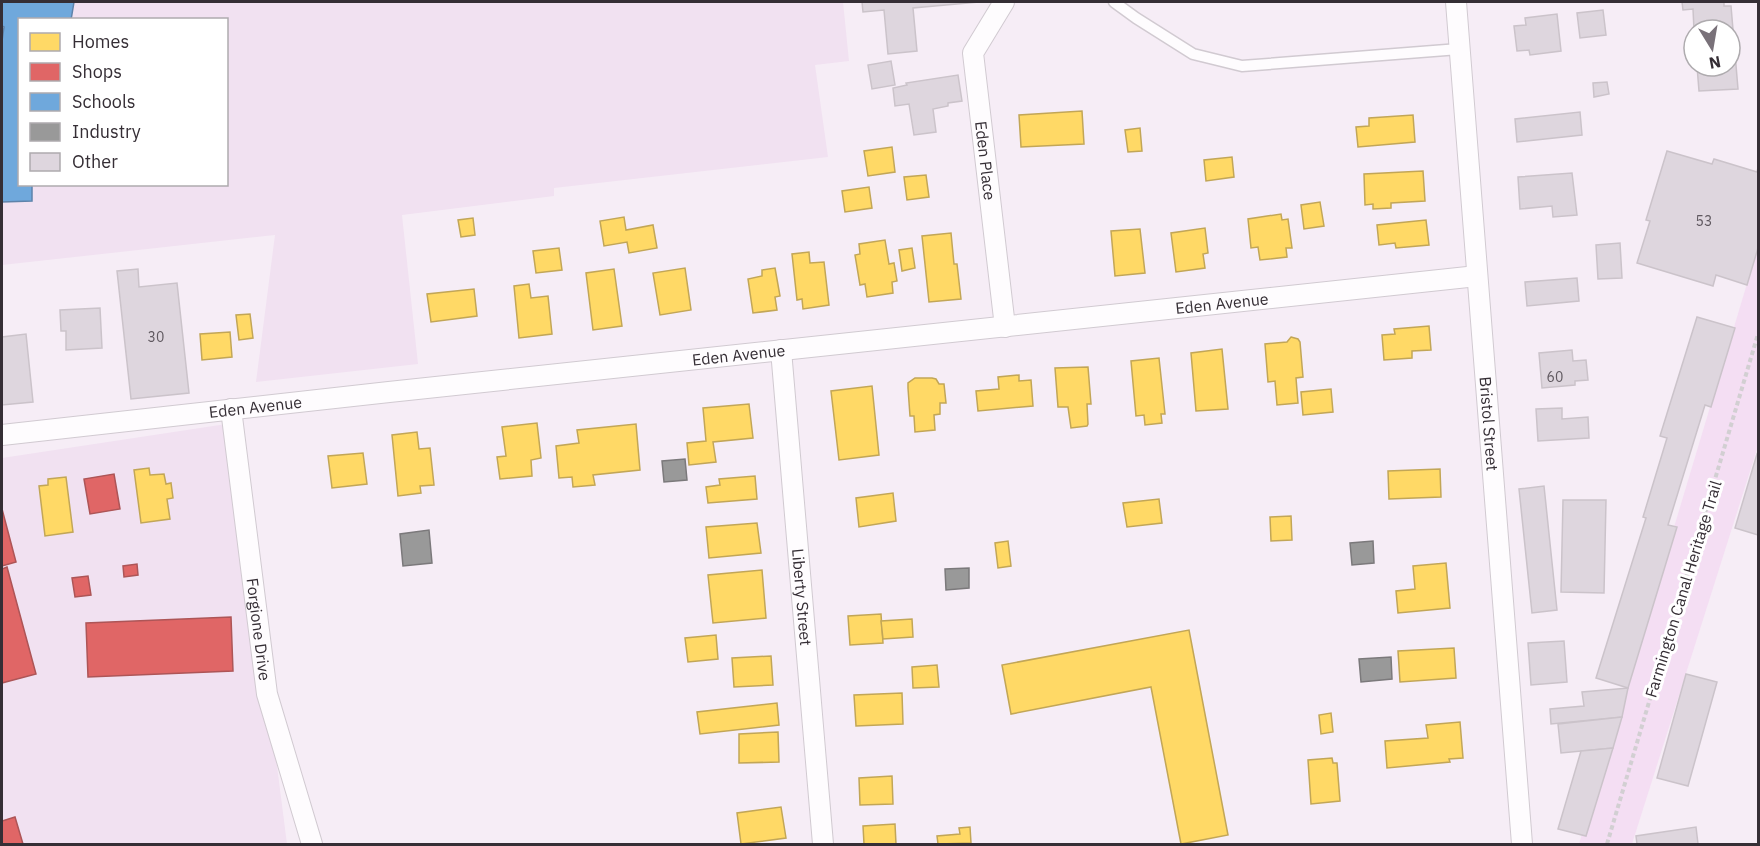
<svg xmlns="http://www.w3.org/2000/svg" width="1760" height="846" font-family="'IBM Plex Sans',sans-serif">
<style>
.built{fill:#f1e1f1;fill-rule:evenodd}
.green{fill:#f4def3}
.homes{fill:#ffd966;stroke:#c2a657;stroke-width:1.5}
.shops{fill:#e06666;stroke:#ad5557;stroke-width:1.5}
.schools{fill:#6fa8dc;stroke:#5e83aa;stroke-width:1.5}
.industry{fill:#999;stroke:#7b797b;stroke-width:1.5}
.building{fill:#ded6de;stroke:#cbc3ca;stroke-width:1.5}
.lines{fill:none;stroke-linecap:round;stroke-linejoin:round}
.service-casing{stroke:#d1cad1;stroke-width:13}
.minor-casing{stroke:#d1cad1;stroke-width:22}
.path{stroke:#d2cfd2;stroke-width:4;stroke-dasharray:4.5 3;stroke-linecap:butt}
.service{stroke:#fefcfe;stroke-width:10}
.minor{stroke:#fefcfe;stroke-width:20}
.labels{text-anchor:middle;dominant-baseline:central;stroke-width:6;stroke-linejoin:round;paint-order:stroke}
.number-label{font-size:14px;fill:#5f585f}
.street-label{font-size:16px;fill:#352e35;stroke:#fff}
</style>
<rect width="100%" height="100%" fill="#f6edf6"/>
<g class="built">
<path d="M 2,2 L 843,2 L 849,61 L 815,65 L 828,157 L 554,188 L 554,196 L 402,215 L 418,364 L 256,382 L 275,235 L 2,265 ZM 20,20 L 226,20 L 226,184 L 20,184 Z"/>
<polygon points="233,423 287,844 2,844 2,458"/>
</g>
<polygon class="green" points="1758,247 1758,446 1632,844 1579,844"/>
<g class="homes">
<polygon points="1082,111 1084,144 1021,147 1019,115"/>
<polygon points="1413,115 1415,142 1358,147 1356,127 1369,126 1369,118"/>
<polygon points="1140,128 1142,151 1128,152 1125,130"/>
<polygon points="892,147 895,172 868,176 864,151"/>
<polygon points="1232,157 1234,177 1206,181 1204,160"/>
<polygon points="1423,171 1425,201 1391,203 1391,208 1373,209 1373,204 1365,205 1364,174"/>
<polygon points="926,175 929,197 907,200 904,177"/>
<polygon points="869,187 872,208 845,212 842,191"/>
<polygon points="1320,202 1324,226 1304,229 1301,205"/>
<polygon points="1281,214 1282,220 1288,219 1292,248 1286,248 1287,257 1260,260 1258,247 1251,248 1248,219"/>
<polygon points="624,217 626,230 653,225 657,248 629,253 627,242 604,246 600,221"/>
<polygon points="473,218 475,235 461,237 458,220"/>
<polygon points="1426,220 1429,245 1396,248 1395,243 1379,245 1377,225"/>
<polygon points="1205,228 1208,253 1203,254 1205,268 1176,272 1171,233"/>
<polygon points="1140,229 1145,273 1115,276 1111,231"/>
<polygon points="951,233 954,264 957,264 961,299 929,302 922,236"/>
<polygon points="885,240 889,264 894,263 897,281 892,282 893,293 867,297 865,284 860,285 855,255 860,254 859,244"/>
<polygon points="559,248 562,270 536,273 533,251"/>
<polygon points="912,248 915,268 902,271 899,250"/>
<polygon points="809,252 810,263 824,262 829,305 803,309 802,299 797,300 792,254"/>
<polygon points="685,268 691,310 660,315 653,273"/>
<polygon points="775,268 780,296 775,297 777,310 753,313 748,279 762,276 762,270"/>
<polygon points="614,269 622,326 593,330 586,273"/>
<polygon points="529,284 531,298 548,296 552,334 519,338 514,286"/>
<polygon points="474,289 477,316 431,322 427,294"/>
<polygon points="250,314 253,338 239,340 236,315"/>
<polygon points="1429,326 1431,350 1412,351 1412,358 1384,360 1382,335 1395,334 1394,329"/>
<polygon points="230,332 232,357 202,360 200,334"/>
<polygon points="1291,337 1298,339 1300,342 1303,377 1296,378 1298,403 1277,405 1275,381 1268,382 1265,344 1287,342"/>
<polygon points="1222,349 1228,409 1196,411 1191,353"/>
<polygon points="1159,358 1165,414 1161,414 1162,423 1145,425 1144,415 1136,416 1131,361"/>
<polygon points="1088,367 1091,404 1087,404 1088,424 1087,426 1071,428 1068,407 1058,407 1055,368"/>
<polygon points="1019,375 1019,381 1031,380 1033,406 978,411 976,391 999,389 998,377"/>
<polygon points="915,378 932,378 936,379 939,384 944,384 946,403 940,403 940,414 934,415 935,430 915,432 914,416 910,416 908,388 908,383"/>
<polygon points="872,386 879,455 839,460 831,391"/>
<polygon points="1331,389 1333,412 1303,415 1301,392"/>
<polygon points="749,404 753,438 713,442 716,462 689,465 687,443 706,441 703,408"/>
<polygon points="537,423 541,458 531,460 532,476 500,479 497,457 506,456 502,427"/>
<polygon points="636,424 640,470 593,475 595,485 573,487 572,477 559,478 556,446 579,443 577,430"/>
<polygon points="417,432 419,449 430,448 434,485 420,486 421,493 398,496 392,435"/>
<polygon points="363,453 367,484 332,488 328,456"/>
<polygon points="149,468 150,475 164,474 166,484 171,483 173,498 167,499 170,519 141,523 134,470"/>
<polygon points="1440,469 1441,497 1389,499 1388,471"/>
<polygon points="755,476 757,499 708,503 706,487 720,485 719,479"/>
<polygon points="66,477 73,532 45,536 39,486 48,485 48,479"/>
<polygon points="893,493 896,521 859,527 856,498"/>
<polygon points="1159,499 1162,523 1127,527 1123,503"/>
<polygon points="1291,516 1292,540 1271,541 1270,517"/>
<polygon points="757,523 761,553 709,558 706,527"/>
<polygon points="1008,541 1011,566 998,568 995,543"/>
<polygon points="1446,563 1450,608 1398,613 1396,591 1415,589 1413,566"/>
<polygon points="762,570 766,618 713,623 708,575"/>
<polygon points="881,614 883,643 850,645 848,616"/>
<polygon points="912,619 913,637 883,639 881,621"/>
<polygon points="1189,630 1228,835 1181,844 1151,687 1011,714 1002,665"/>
<polygon points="716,635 718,659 688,662 685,638"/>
<polygon points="1454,648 1456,678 1400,682 1398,651"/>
<polygon points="771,656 773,685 734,687 732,658"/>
<polygon points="937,665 939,687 913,688 912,667"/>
<polygon points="902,693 903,724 856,726 854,695"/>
<polygon points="777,703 779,725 700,734 697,712"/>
<polygon points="1331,713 1333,732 1321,734 1319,715"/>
<polygon points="1460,722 1463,758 1449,759 1450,762 1387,768 1385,741 1428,738 1426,725"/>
<polygon points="778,732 779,762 739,763 739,734"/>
<polygon points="1332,758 1333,763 1337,763 1340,801 1311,804 1308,760"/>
<polygon points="892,776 893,804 860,805 859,778"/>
<polygon points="781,807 786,838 741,844 737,813"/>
<polygon points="895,824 896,844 864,844 863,826"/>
<polygon points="970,827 971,843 938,844 937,836 960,834 959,828"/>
</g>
<g class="shops">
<polygon points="114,474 120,509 90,514 84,479"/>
<polygon points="2,509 16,562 2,566"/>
<polygon points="137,564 138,575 124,577 123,566"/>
<polygon points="7,567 36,674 2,683 2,569"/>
<polygon points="88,576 91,595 75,597 72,578"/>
<polygon points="231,617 233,671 88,677 86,623"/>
<polygon points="15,817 23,844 2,844 2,821"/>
</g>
<polygon class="schools" points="2,2 74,2 71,20 20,20 20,184 32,184 32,201 2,202 2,41 4,27 2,26"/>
<g class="industry">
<polygon points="685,459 687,480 664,482 662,461"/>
<polygon points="429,530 432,563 403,566 400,534"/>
<polygon points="1373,541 1374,563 1352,565 1350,543"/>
<polygon points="969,568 969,588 946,590 945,569"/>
<polygon points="1391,657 1392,679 1361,682 1359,659"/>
</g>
<g class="building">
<polygon points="862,2 979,2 913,8 917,51 888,54 884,10 863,12"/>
<polygon points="1682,2 1724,2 1724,6 1731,6 1738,89 1699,91 1697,66 1730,66 1730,30 1694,30 1693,9 1683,10"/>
<polygon points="1603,10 1606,35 1580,38 1577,13"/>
<polygon points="1557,14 1561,51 1530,55 1529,50 1517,51 1514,26 1526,25 1525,18"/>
<polygon points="891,61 895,85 872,89 868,65"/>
<polygon points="958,75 962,101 948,103 948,106 933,109 936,132 914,135 909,104 895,106 893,88 907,85 906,83"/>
<polygon points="1607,82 1609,94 1594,97 1593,83"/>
<polygon points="1580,112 1582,135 1517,142 1515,119"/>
<polygon points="1667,151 1712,164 1714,159 1757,172 1758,168 1758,248 1747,285 1716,275 1713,286 1637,263 1650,221 1646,220"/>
<polygon points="1572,173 1577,215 1553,217 1552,206 1520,209 1518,177"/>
<polygon points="1620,243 1622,278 1598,279 1596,245"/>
<polygon points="138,269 139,287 177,283 189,393 131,399 117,271"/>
<polygon points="1577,278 1579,301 1527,306 1525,282"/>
<polygon points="100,308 102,348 66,350 66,331 61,331 60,310"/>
<polygon points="1697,317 1735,328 1711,407 1705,405 1668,525 1677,527 1628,688 1596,678 1646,518 1643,517 1667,438 1660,436"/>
<polygon points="26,334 33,402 2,405 2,337"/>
<polygon points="1572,350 1573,361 1586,360 1588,380 1575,381 1575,385 1542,388 1539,353"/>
<polygon points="1562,408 1562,419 1588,417 1589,438 1538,441 1536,409"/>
<polygon points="1757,454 1758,455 1758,535 1735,528"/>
<polygon points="1544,486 1557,610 1532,613 1519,489"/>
<polygon points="1563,500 1606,500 1604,593 1561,592"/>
<polygon points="1564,641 1567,682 1531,685 1528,643"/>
<polygon points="1686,674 1717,682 1688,786 1657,778"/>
<polygon points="1628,688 1622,717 1551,724 1550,709 1584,706 1582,692"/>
<polygon points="1622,717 1613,748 1561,753 1558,724"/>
<polygon points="1613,748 1586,836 1558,829 1581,751"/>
<polygon points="1696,827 1698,844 1637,844 1636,836"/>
</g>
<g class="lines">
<defs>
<polyline id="service" points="1114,2 1136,18 1193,54 1242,66 1459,49"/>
<g id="minor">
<path id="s1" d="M 1004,2 L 973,53 L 1005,327"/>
<path id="s2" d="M 1456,2 L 1522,844"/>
<path id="s3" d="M 781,350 L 823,844"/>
<path id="s4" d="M 231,409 L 267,694 L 312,844"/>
<path id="s5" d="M 2,435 L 389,392 L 1477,276"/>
</g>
</defs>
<use href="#service" class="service-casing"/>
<use href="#minor" class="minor-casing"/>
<polyline class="path" points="1607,844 1758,334"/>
<use href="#service" class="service"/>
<use href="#minor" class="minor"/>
</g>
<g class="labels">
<g class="number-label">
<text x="1704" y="221">53</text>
<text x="156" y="337">30</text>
<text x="1555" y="377">60</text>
</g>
<g class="street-label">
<text stroke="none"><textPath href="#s1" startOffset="168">Eden Place</textPath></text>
<text stroke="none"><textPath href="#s5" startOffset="1227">Eden Avenue</textPath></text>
<text stroke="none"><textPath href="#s5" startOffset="741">Eden Avenue</textPath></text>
<text stroke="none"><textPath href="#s5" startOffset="255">Eden Avenue</textPath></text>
<text stroke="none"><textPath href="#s2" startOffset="423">Bristol Street</textPath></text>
<text transform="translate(1683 589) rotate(-73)">Farmington Canal Heritage Trail</text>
<text stroke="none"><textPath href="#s3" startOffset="248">Liberty Street</textPath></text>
<text stroke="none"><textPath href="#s4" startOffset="222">Forgione Drive</textPath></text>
</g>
</g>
<rect width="1760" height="846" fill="none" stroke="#352e35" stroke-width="6"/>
<rect x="18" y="18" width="210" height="168" fill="#ffffff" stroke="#aeabae" stroke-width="1.5"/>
<rect x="30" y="33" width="30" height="18" fill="#ffd966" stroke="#aeabae" stroke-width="1.5"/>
<text x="72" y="48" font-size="18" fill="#352e35">Homes</text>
<rect x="30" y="63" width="30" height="18" fill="#e06666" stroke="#aeabae" stroke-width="1.5"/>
<text x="72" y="78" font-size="18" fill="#352e35">Shops</text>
<rect x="30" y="93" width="30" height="18" fill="#6fa8dc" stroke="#aeabae" stroke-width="1.5"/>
<text x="72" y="108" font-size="18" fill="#352e35">Schools</text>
<rect x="30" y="123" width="30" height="18" fill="#999999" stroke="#aeabae" stroke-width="1.5"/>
<text x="72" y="138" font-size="18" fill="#352e35">Industry</text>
<rect x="30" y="153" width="30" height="18" fill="#ded6de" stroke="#aeabae" stroke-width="1.5"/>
<text x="72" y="168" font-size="18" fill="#352e35">Other</text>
<g transform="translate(1712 48) rotate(169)"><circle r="28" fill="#ffffff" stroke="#aeabae" stroke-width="1.5"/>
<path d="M0-4.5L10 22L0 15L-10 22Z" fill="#797179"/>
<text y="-9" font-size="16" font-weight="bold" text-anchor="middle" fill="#352e35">N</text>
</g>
</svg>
